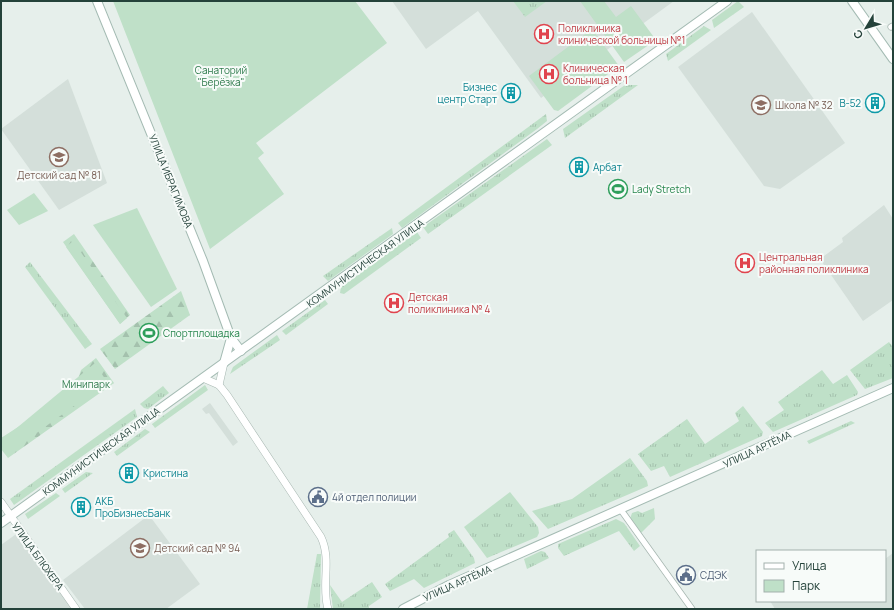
<svg xmlns="http://www.w3.org/2000/svg" width="894" height="610" font-family="Manrope,sans-serif">
<style>
.built{fill:#d4dfda}
.grass{fill:url(#grass-tufts)}
.forest{fill:url(#forest-firs)}
.green{fill:#bfe0c8}
.lines{fill:none;stroke-linecap:round;stroke-linejoin:round}
.minor-casing{stroke:#a8b8b2;stroke-width:7}
.tertiary-casing{stroke:#a8b8b2;stroke-width:8}
.secondary-casing{stroke:#a4bbb3;stroke-width:10}
.minor{stroke:#fff;stroke-width:5.5}
.tertiary{stroke:#fff;stroke-width:7}
.secondary{stroke:#fff;stroke-width:8}
.labels{text-anchor:middle;dominant-baseline:central;stroke-width:4;stroke-linejoin:round;paint-order:stroke}
.health-label{font-size:10px;fill:#be3a42;stroke:#f7fbf9;text-anchor:start}
.park-label{font-size:10px;fill:#2d7a4b;stroke:#f7fbf9}
.culture-label{font-size:10px;fill:#0d838f;stroke:#f7fbf9;text-anchor:start}
.education-label{font-size:10px;fill:#785e54;stroke:#f7fbf9;text-anchor:start}
.street-label{font-size:10px;fill:#24423a;stroke:#f7fbf9}
.leisure-label{font-size:10px;fill:#27864d;stroke:#f7fbf9;text-anchor:start}
.service-label{font-size:10px;fill:#4e5e75;stroke:#f7fbf9;text-anchor:start}
</style>
<defs>
<pattern id="grass-tufts" width="24" height="20" patternUnits="userSpaceOnUse"><rect width="24" height="20" fill="#bfe0c8"/><path d="M3 7l-1-3M5 7V3M7 7l1-3M15 17l-1-3M17 17v-4M19 17l1-3" fill="none" stroke="#a4c1ad"/></pattern>
<pattern id="forest-firs" width="22" height="20" patternUnits="userSpaceOnUse"><rect width="22" height="20" fill="#bfe0c8"/><path d="M5 1l3.5 6h-7zM16 11l3.5 6h-7z" fill="#a4c1ad"/></pattern>
</defs>
<rect width="100%" height="100%" fill="#e6efeb"/>
<g class="built">
<polygon points="392,1 674,1 541,98 478,11 426,49"/>
<polygon points="752,12 845,143 780,189 764,186 678,67"/>
<polygon points="68,79 107,183 59,210 1,129"/>
<polygon points="884,205 893,219 893,300 863,321 820,259 843,242 842,238"/>
<polygon points="210,403 238,442 233,446 209,413 206,414 202,409"/>
<polygon points="149,515 200,584 166,609 85,609 63,580"/>
<polygon points="19,532 74,609 1,609 1,545"/>
<polygon points="893,553 893,609 775,609 770,601 885,601 885,559"/>
</g>
<g class="grass">
<polygon points="513,1 547,1 525,17"/>
<polygon points="738,1 744,7 714,28 712,20"/>
<polygon points="704,26 711,30 668,61 666,54"/>
<polygon points="625,85 638,85 565,138 563,129"/>
<polygon points="546,114 547,121 537,129 402,228 398,223"/>
<polygon points="547,139 552,145 428,234 423,227"/>
<polygon points="392,228 393,234 328,281 323,276"/>
<polygon points="417,232 421,238 344,294 340,293 341,287"/>
<polygon points="30,262 92,344 85,349 25,267"/>
<polygon points="325,300 328,304 286,335 282,331"/>
<polygon points="277,335 280,340 230,374 233,367"/>
<polygon points="889,342 893,347 893,378 865,389 850,370"/>
<polygon points="822,370 833,384 847,375 858,392 857,395 773,432 765,423 784,410 778,402"/>
<polygon points="205,385 208,390 155,428 152,424"/>
<polygon points="163,386 169,393 148,409 144,408 140,404"/>
<polygon points="743,406 763,432 762,436 670,477 664,466 651,471 638,454 687,419 705,444 739,421 735,413"/>
<polygon points="135,409 137,417 14,505 10,499"/>
<polygon points="851,421 855,423 809,444 807,441"/>
<polygon points="145,429 150,432 117,456 114,452"/>
<polygon points="630,458 647,481 648,486 548,529 532,511 572,499"/>
<polygon points="86,472 93,473 65,493 62,489"/>
<polygon points="510,492 538,527 539,533 537,537 487,558 464,527"/>
<polygon points="56,493 60,496 28,519 25,514"/>
<polygon points="654,508 655,519 640,534 630,519 632,513 638,511 642,513"/>
<polygon points="616,519 624,523 640,546 634,551 619,531 564,556 558,548 558,544"/>
<polygon points="454,530 474,558 475,563 424,588 414,579 390,591 385,584 449,537 448,534"/>
<polygon points="541,551 545,552 549,558 527,569 524,559"/>
<polygon points="317,554 321,554 320,609 307,609"/>
<polygon points="372,582 382,597 369,606 369,609 333,609 330,585 342,602"/>
</g>
<g class="forest">
<polygon points="74,234 130,315 120,324 63,242"/>
<polygon points="181,291 190,315 115,369 100,349"/>
<polygon points="96,358 114,383 8,458 1,449 1,438 74,391 81,370"/>
</g>
<g class="green">
<polygon points="113,1 355,1 387,43 256,143 264,153 258,158 284,194 210,249"/>
<polygon points="580,1 604,1 616,17 631,6 656,40 624,62"/>
<polygon points="592,29 619,66 558,111 554,110 529,76"/>
<polygon points="34,193 48,211 19,225 7,210"/>
<polygon points="137,208 177,289 151,307 93,225"/>
<polygon points="73,241 127,318 120,324 66,247"/>
<polygon points="95,363 107,382 9,453 1,446 1,441"/>
</g>
<g class="lines">
<defs>
<g id="minor">
<polyline points="891,27 893,26"/>
<polyline points="621,510 692,609"/>
</g>
<g id="tertiary">
<path d="M 203,378 L 219,385 L 227,395 L 321,537 C 332,560 321,585 328,609"/>
<polyline points="219,385 224,363"/>
<polyline points="1,502 76,609"/>
</g>
<g id="secondary">
<polyline points="97,1 203,261 231,338 241,351"/>
<polyline points="852,1 893,59"/>
<polyline points="224,363 231,338"/>
<polyline points="1,523 727,1"/>
<polyline points="403,609 449,585 893,388"/>
</g>
</defs>
<use href="#minor" class="minor-casing"/>
<use href="#tertiary" class="tertiary-casing"/>
<use href="#secondary" class="secondary-casing"/>
<use href="#minor" class="minor"/>
<use href="#tertiary" class="tertiary"/>
<use href="#secondary" class="secondary"/>
</g>
<defs>
<symbol id="hospital-ring" viewBox="-11 -11 22 22"><circle r="9.5" fill="#f7fbf9" stroke="#e0444e" stroke-width="1.5"/><path d="M-5-5h3v3.5h4V-5h3V5h-3V1.5h-4V5h-3Z" fill="#e0444e"/></symbol>
<symbol id="building-ring" viewBox="-11 -11 22 22"><circle r="9.5" fill="#f7fbf9" stroke="#0f9aa8" stroke-width="1.5"/><path d="M-4-6H4V6H1V3H-1V6H-4ZM-2.5-4.3h1.7v1.8h-1.7ZM.8-4.3h1.7v1.8H.8ZM-2.5-1h1.7V.8h-1.7ZM.8-1h1.7V.8H.8Z" fill="#0f9aa8"/></symbol>
<symbol id="school-ring" viewBox="-11 -11 22 22"><circle r="9.5" fill="#f7fbf9" stroke="#8d6e63" stroke-width="1.5"/><path d="M0-5L7-2L0 1L-7-2ZM-4 1L0 2.5L4 1V4Q0 6-4 4Z" fill="#8d6e63"/></symbol>
<symbol id="stadium-ring" viewBox="-11 -11 22 22"><circle r="9.5" fill="#f7fbf9" stroke="#2e9e5b" stroke-width="1.5"/><path d="M0-5a6.5 5 0 1 0 0 10a6.5 5 0 1 0 0-10ZM-3.5-1.8h7v3.6h-7Z" fill="#2e9e5b"/></symbol>
<symbol id="civic-ring" viewBox="-11 -11 22 22"><circle r="9.5" fill="#f7fbf9" stroke="#5c6f8a" stroke-width="1.5"/><path d="M-.6-6.5H3V-4.5H.6V-3L4-1V1h2V6H-6V1h2V-1L-.6-3ZM-1.2 2.5V6h2.4V2.5Z" fill="#5c6f8a"/></symbol>
</defs>
<g fill-rule="evenodd">
<use href="#hospital-ring" x="533" y="23" width="22" height="22"/>
<use href="#hospital-ring" x="538" y="63" width="22" height="22"/>
<use href="#building-ring" x="500" y="82" width="22" height="22"/>
<use href="#building-ring" x="864" y="92" width="22" height="22"/>
<use href="#school-ring" x="750" y="94" width="22" height="22"/>
<use href="#school-ring" x="48" y="146" width="22" height="22"/>
<use href="#building-ring" x="568" y="156" width="22" height="22"/>
<use href="#stadium-ring" x="607" y="178" width="22" height="22"/>
<use href="#hospital-ring" x="734" y="252" width="22" height="22"/>
<use href="#hospital-ring" x="383" y="292" width="22" height="22"/>
<use href="#stadium-ring" x="138" y="322" width="22" height="22"/>
<use href="#building-ring" x="118" y="462" width="22" height="22"/>
<use href="#civic-ring" x="307" y="486" width="22" height="22"/>
<use href="#building-ring" x="70" y="496" width="22" height="22"/>
<use href="#school-ring" x="129" y="537" width="22" height="22"/>
<use href="#civic-ring" x="675" y="564" width="22" height="22"/>
</g>
<g class="labels">
<g class="health-label">
<text x="558" y="28">Поликлиника<tspan x="558" dy="12">клинической больницы №1</tspan></text>
<text x="563" y="68">Клиническая<tspan x="563" dy="12">больница № 1</tspan></text>
<text x="759" y="257">Центральная<tspan x="759" dy="12">районная поликлиника</tspan></text>
<text x="408" y="297">Детская<tspan x="408" dy="12">поликлиника № 4</tspan></text>
</g>
<g class="park-label">
<text x="221" y="70">Санаторий<tspan x="221" dy="12">"Берёзка"</tspan></text>
<text x="86" y="384">Минипарк</text>
</g>
<g class="culture-label">
<text x="497" y="87" text-anchor="end">Бизнес<tspan x="497" dy="12">центр Старт</tspan></text>
<text x="861" y="103" text-anchor="end">B-52</text>
<text x="593" y="167">Арбат</text>
<text x="143" y="473">Кристина</text>
<text x="95" y="501">АКБ<tspan x="95" dy="12">ПроБизнесБанк</tspan></text>
</g>
<g class="education-label">
<text x="775" y="105">Школа № 32</text>
<text x="59" y="175" text-anchor="middle">Детский сад № 81</text>
<text x="154" y="548">Детский сад № 94</text>
</g>
<g class="street-label">
<text transform="translate(171 181) rotate(68)">УЛИЦА ИБРАГИМОВА</text>
<text transform="translate(365 263) rotate(-36)">КОММУНИСТИЧЕСКАЯ УЛИЦА</text>
<text transform="translate(757 449) rotate(-25)">УЛИЦА АРТЁМА</text>
<text transform="translate(101 451) rotate(-36)">КОММУНИСТИЧЕСКАЯ УЛИЦА</text>
<text transform="translate(38 556) rotate(54)">УЛИЦА БЛЮХЕРА</text>
<text transform="translate(457 583) rotate(-24)">УЛИЦА АРТЁМА</text>
</g>
<g class="leisure-label">
<text x="632" y="189">Lady Stretch</text>
<text x="163" y="333">Спортплощадка</text>
</g>
<g class="service-label">
<text x="332" y="497">4й отдел полиции</text>
<text x="700" y="575">СДЭК</text>
</g>
</g>
<rect width="894" height="610" fill="none" stroke="#24423a" stroke-width="4"/>
<rect x="756" y="550" width="130" height="52" fill="#f7fbf9" stroke="#a3b1ad"/>
<rect x="764" y="563" width="20" height="6" fill="#ffffff" stroke="#a3b1ad"/>
<text x="792" y="570" font-size="12" fill="#24423a">Улица</text>
<rect x="764" y="580" width="20" height="12" fill="#bfe0c8" stroke="#a3b1ad"/>
<text x="792" y="590" font-size="12" fill="#24423a">Парк</text>
<g transform="translate(866 28) rotate(232)" stroke="#f7fbf9" stroke-width="3" paint-order="stroke">
<path d="M0-3L7 15L0 10L-7 15Z" fill="#24423a"/>
<text y="-6" font-size="11" font-weight="bold" text-anchor="middle" fill="#24423a">С</text>
</g>
</svg>
